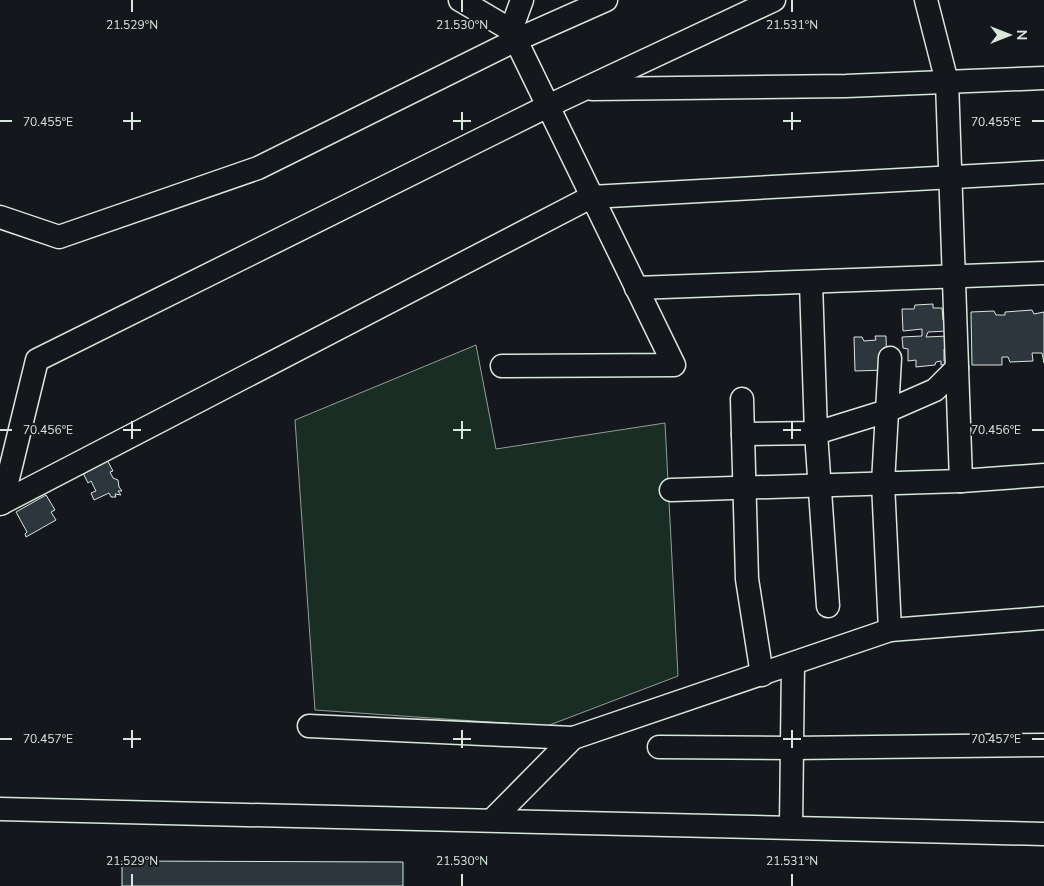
<svg xmlns="http://www.w3.org/2000/svg" width="1044" height="886" font-family="'Nunito Sans',sans-serif">
<style>
.green{fill:#1a2d24;stroke:#939e99}
.building{fill:#2c363c;stroke:#d8e6dc}
.lines{fill:none;stroke-linecap:round;stroke-linejoin:round}
.minor-casing{stroke:#d8e6dc;stroke-width:25}
.minor{stroke:#14181c;stroke-width:22}
.ticks{fill:none;stroke:#d8e6dc;stroke-width:2}
.ticks-label{font-size:12px;text-anchor:middle;fill:#d8e6dc;stroke:#14181c;stroke-width:4;stroke-linejoin:round;paint-order:stroke}
</style>
<rect width="100%" height="100%" fill="#14181c"/>
<polygon class="green" points="476,345 496,449 665,423 678,676 547,726 315,710 295,420"/>
<g class="building">
<polygon points="933,304 933,308 942,308 943,320 947,320 948,331 928,332 926,337 948,336 948,349 944,349 944,361 948,364 941,365 941,361 936,362 935,365 916,367 916,360 908,361 908,349 903,348 902,337 922,336 922,329 903,331 902,309 914,309 915,305"/>
<polygon points="1032,310 1034,314 1044,312 1044,363 1042,353 1032,353 1033,361 1010,362 1008,357 1002,357 1002,365 972,365 971,312 994,311 996,315 1005,315 1005,312"/>
<polygon points="875,336 886,336 887,370 855,371 854,337 862,337 864,341 876,340"/>
<polygon points="105,456 113,471 110,472 113,478 118,480 119,487 122,491 118,491 121,495 115,494 116,497 111,497 109,493 94,500 91,493 96,491 91,481 88,483 81,469"/>
<polygon points="46,495 55,510 51,512 56,520 26,537 25,534 27,532 16,512"/>
<polygon points="122,861 403,862 403,886 122,886"/>
</g>
<g class="lines">
<defs>
<g id="minor">
<polyline points="460,0 511,30 674,365 502,366"/>
<polyline points="926,0 947,82 961,481"/>
<polyline points="511,30 522,0"/>
<polyline points="592,89 846,86 1044,78"/>
<polyline points="0,217 59,237 258,168 516,40 606,0"/>
<polyline points="811,283 816,433 828,606"/>
<polyline points="636,288 1044,273"/>
<polyline points="742,399 747,579 762,675"/>
<polyline points="743,434 816,433 887,411 935,390 957,368"/>
<polyline points="671,490 961,481 1044,475"/>
<polyline points="2,503 37,360 548,106 774,0"/>
<polyline points="0,504 591,197 1044,172"/>
<polyline points="890,630 883,483 890,358"/>
<polyline points="309,726 573,738"/>
<polyline points="659,747 792,748 1044,745"/>
<polyline points="0,809 1044,834"/>
<polyline points="493,819 573,738 890,630 1044,618"/>
<polyline points="791,827 793,664"/>
</g>
</defs>
<use href="#minor" class="minor-casing"/>
<use href="#minor" class="minor"/>
</g>
<path class="ticks" d="M 132,0 L 132,12M 462,0 L 462,12M 792,0 L 792,12M 132,112 L 132,130M 462,112 L 462,130M 792,112 L 792,130M 0,121 L 12,121M 123,121 L 141,121M 453,121 L 471,121M 783,121 L 801,121M 1032,121 L 1044,121M 132,421 L 132,439M 462,421 L 462,439M 792,421 L 792,439M 0,430 L 12,430M 123,430 L 141,430M 453,430 L 471,430M 783,430 L 801,430M 1032,430 L 1044,430M 132,730 L 132,748M 462,730 L 462,748M 792,730 L 792,748M 0,739 L 12,739M 123,739 L 141,739M 453,739 L 471,739M 783,739 L 801,739M 1032,739 L 1044,739M 132,874 L 132,886M 462,874 L 462,886M 792,874 L 792,886"/>
<g class="ticks-label">
<text x="132" y="29">21.529°N</text>
<text x="462" y="29">21.530°N</text>
<text x="792" y="29">21.531°N</text>
<text x="996" y="126">70.455°E</text>
<text x="48" y="126">70.455°E</text>
<text x="996" y="434">70.456°E</text>
<text x="48" y="434">70.456°E</text>
<text x="996" y="743">70.457°E</text>
<text x="48" y="743">70.457°E</text>
<text x="132" y="865">21.529°N</text>
<text x="462" y="865">21.530°N</text>
<text x="792" y="865">21.531°N</text>
</g>
<g transform="translate(1009 35) rotate(90)" stroke="#14181c" stroke-width="4" paint-order="stroke">
<path d="M0-4L9 19L0 12L-9 19Z" fill="#d8e6dc"/>
<text y="-8" font-size="14" font-weight="bold" text-anchor="middle" fill="#d8e6dc">N</text>
</g>
</svg>
